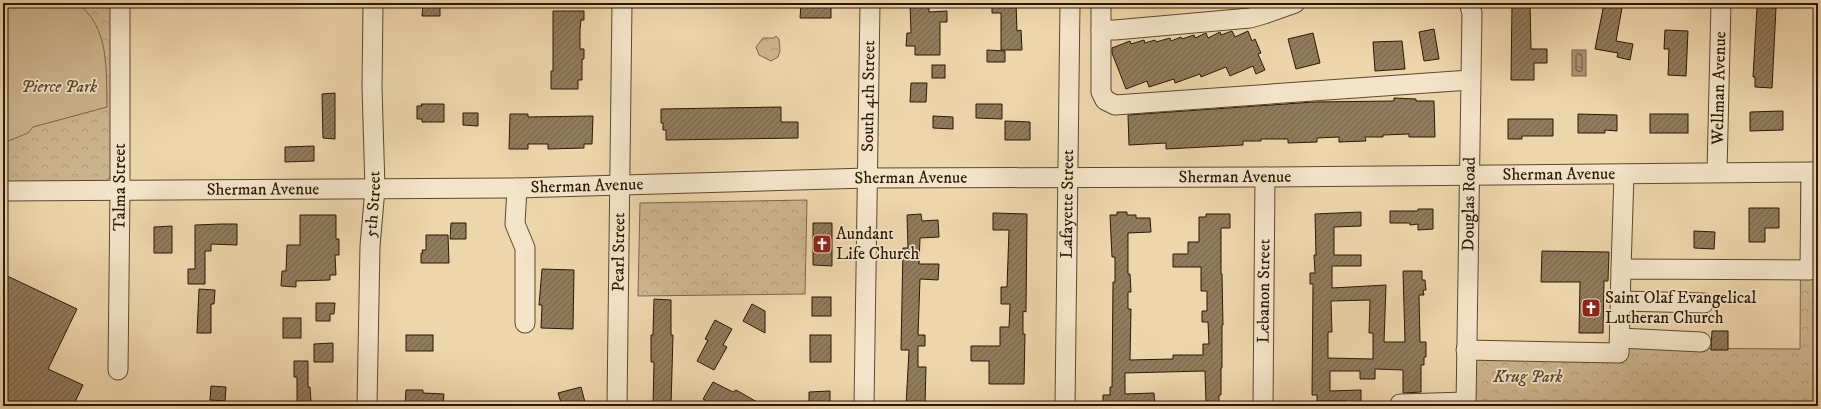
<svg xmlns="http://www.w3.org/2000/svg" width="1821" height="409" font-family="'IM FELL DW Pica',serif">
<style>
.forest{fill:url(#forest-crowns);stroke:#7c674b}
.garden{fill:#cdb690;stroke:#7c674b}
.water{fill:url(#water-ripples);stroke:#786348}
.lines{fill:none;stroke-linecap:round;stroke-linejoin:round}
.shore{stroke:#6c563d;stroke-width:1}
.building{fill:url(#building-hatch);stroke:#2b1806;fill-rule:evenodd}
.minor-casing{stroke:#5c4830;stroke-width:21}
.minor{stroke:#f4e4c9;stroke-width:19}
.labels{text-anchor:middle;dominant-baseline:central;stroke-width:3.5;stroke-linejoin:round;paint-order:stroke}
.park-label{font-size:17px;font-style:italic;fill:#5c472f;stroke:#f4e4c9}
.street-label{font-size:17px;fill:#2b1806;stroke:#f4e4c9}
.poi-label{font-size:17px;fill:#2b1806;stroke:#f4e4c9;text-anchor:start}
</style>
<defs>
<pattern id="forest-crowns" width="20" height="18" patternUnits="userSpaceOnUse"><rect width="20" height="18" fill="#cdb690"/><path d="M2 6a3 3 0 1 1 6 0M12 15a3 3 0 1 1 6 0" fill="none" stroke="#b09c7b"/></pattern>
<pattern id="water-ripples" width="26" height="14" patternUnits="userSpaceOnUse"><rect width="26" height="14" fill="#ac9574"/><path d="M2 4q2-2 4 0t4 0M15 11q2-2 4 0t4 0" fill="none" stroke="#8c795d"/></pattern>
<pattern id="building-hatch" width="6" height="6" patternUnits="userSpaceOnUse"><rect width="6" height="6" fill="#907b5c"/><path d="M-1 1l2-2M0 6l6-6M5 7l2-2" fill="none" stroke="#76644a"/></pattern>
</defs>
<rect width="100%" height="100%" fill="#eed6ac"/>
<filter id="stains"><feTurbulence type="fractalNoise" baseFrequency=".005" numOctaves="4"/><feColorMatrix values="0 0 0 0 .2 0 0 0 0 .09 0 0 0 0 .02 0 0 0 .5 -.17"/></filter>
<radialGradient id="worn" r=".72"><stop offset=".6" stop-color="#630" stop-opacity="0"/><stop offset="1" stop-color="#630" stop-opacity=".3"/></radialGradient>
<g class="forest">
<polygon points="3,3 115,3 111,176 105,182 3,184"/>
<polygon points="776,36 779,39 780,51 778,57 771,61 759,55 756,47 763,38 774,38"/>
<polygon points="1801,174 1818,175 1818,406 1467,406 1467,347 1800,349"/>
<polygon points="807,200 805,294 638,296 640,203"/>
</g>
<path class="garden" d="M 3,3 L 77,3 C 110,27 106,71 107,107 L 33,127 L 28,133 L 3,143 Z"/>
<rect class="water" x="1572" y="50" width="14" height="26"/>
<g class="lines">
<polygon class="shore" points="1578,54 1582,56 1582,70 1580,72 1576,70 1576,56"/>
</g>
<g class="building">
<polygon points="423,3 440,3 440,16 422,16"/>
<polygon points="801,3 831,3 831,18 800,18"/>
<polygon points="910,3 929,3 929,12 947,11 947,22 940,22 940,55 915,55 915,46 906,46 907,33 911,33"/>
<polygon points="992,3 1016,3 1017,31 1021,30 1022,50 1001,50 1001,13 992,13"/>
<polygon points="1512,3 1530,3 1531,49 1547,49 1547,63 1534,63 1534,80 1511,80"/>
<polygon points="1604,4 1622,8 1616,41 1633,44 1630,60 1617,57 1618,53 1595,49"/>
<polygon points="1757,7 1776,8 1772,88 1755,87 1755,77 1753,77"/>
<polygon points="553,11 584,11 584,20 581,20 580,29 580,49 584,49 584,59 582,59 582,80 578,80 578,89 551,89 551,71 553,71"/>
<polygon points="1434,29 1439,59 1424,61 1419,32"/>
<polygon points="1665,30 1688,31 1686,76 1668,75 1669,49 1664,49"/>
<polygon points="1232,31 1235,37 1248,31 1252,41 1255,39 1261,53 1258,54 1265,70 1256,74 1253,66 1230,76 1226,67 1201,77 1200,74 1175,83 1174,79 1149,87 1147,81 1126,89 1112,53 1112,48 1130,41 1131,44 1144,40 1145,43 1155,40 1156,42 1170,38 1171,41 1181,37 1182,39 1194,35 1195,38 1206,33 1208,38 1220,32 1221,35"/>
<polygon points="1313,33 1320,63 1296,69 1288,39"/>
<polygon points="1402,41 1405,69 1375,71 1373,42"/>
<polygon points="987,50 1005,51 1005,62 987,62"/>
<rect x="932" y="65" width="13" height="13"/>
<polygon points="911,83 927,83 926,102 910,102"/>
<polygon points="335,93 335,139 323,138 322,94"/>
<polygon points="1394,98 1416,99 1416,101 1434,101 1435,137 1409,137 1409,134 1383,135 1383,137 1365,137 1366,141 1339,142 1339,137 1317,138 1317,142 1288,143 1288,139 1261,139 1261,141 1243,141 1243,145 1166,149 1166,143 1129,145 1128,115 1314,102 1394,101"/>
<polygon points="421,104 444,104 444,122 422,122 422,119 417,119 417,106 422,106"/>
<polygon points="976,104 1002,104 1002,119 976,118"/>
<polygon points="781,107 781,122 798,122 798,138 666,140 666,130 663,130 663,123 661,123 661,109"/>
<polygon points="1783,111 1783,130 1750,131 1750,112"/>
<polygon points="463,113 478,113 478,126 463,125"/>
<polygon points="510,114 528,114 528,117 593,116 592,144 584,144 584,148 548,149 548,144 528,144 528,149 509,149"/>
<polygon points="1578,114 1617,115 1617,131 1605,130 1605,133 1578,133"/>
<rect x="1650" y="114" width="38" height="19"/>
<polygon points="933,116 953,117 953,129 933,128"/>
<polygon points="1508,119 1553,119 1553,136 1522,136 1522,139 1508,139"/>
<polygon points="1005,121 1030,122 1030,140 1005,140"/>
<polygon points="314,146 314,161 285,162 285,147"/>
<polygon points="1749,208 1779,208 1779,228 1765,228 1765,242 1749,242"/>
<polygon points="1418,209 1433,209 1433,229 1418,230 1418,224 1410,225 1410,223 1390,223 1390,211 1418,211"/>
<polygon points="1117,212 1127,212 1127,215 1136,215 1136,218 1150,218 1151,232 1128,233 1128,274 1130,274 1131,292 1128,292 1128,309 1131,309 1130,360 1173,359 1173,355 1203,355 1203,344 1209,344 1208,322 1202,322 1202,311 1207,311 1207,291 1201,291 1201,267 1173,267 1173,254 1188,254 1188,242 1199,242 1199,217 1206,217 1206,214 1230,214 1230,228 1221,228 1221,274 1222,274 1223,325 1222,325 1222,368 1221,368 1221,395 1219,395 1219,402 1206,402 1205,371 1125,373 1125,394 1154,393 1155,406 1141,406 1140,404 1103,404 1103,395 1110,395 1110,387 1112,387 1113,282 1115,282 1115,257 1112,257 1110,215 1117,215"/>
<path d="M 1361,212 L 1361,226 L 1334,227 L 1334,255 L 1361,255 L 1361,266 L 1332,266 L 1332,288 L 1386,285 L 1384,342 L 1405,342 L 1403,271 L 1422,271 L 1422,280 L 1425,280 L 1426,290 L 1423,290 L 1424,295 L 1419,295 L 1420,342 L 1426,342 L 1426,357 L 1424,357 L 1424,365 L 1421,365 L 1421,392 L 1403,393 L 1403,370 L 1375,369 L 1375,379 L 1360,379 L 1360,371 L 1330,371 L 1330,391 L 1361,390 L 1361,405 L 1347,405 L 1347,401 L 1317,401 L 1317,395 L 1312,395 L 1313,284 L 1310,284 L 1310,273 L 1315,273 L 1314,255 L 1316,255 L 1315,214 ZM 1370,300 L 1369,333 L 1373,333 L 1373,359 L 1328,358 L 1328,332 L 1332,332 L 1331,301 Z"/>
<polygon points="993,213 1027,214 1026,312 1023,311 1023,334 1025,334 1024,384 989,384 989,361 971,361 971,346 1000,346 1000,327 1009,327 1010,304 1001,304 1001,287 1007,287 1009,230 993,230"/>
<polygon points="921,214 922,221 938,220 939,237 920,238 919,264 939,264 938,280 920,279 918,335 925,335 925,346 918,346 918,367 926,367 925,406 906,406 909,350 901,350 903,248 908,248 907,215"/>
<polygon points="300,215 336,215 336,239 339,239 339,255 335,255 336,275 330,275 330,280 296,281 296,287 281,286 282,271 286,271 287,245 300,245"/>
<polygon points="451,223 466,223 466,239 450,239"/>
<polygon points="813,223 832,223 832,266 813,265"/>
<polygon points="221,224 237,224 237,245 211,244 211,251 205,251 205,284 188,284 188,269 195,269 195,225"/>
<polygon points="172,226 172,253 154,253 154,227"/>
<polygon points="1694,231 1715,232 1714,249 1694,248"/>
<polygon points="426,235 448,235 449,263 421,263 421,253 423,253 422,250 426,250"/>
<polygon points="1542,251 1609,252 1608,281 1604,281 1603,333 1579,333 1580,282 1541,282"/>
<polygon points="542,269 574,270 573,329 541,328 542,305 539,305"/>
<polygon points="3,274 77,309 48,369 83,385 73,406 3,406"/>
<polygon points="199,289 215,290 214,304 211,304 211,333 197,333"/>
<rect x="812" y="297" width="19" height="19"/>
<polygon points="654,299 671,300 671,335 673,335 671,406 653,406 654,362 651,362 651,335 653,335"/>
<polygon points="316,303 335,303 334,314 330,314 330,321 316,321"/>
<polygon points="752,304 765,311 765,333 743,321"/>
<rect x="283" y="318" width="18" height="20"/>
<polygon points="715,320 732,329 723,345 727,347 714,370 697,361 708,340 705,339"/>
<polygon points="1712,331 1728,331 1728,350 1711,350"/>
<rect x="406" y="335" width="27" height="16"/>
<rect x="810" y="335" width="21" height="27"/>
<polygon points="333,343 333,362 314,362 314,344"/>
<polygon points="294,361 308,361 308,387 310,387 311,402 297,402 297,377 294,377"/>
<polygon points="713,382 733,392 736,390 764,406 716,406 703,399"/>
<polygon points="211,386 226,387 225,401 210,400"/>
<polygon points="581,387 586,406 562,406 558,393"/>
<polygon points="406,390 423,390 423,393 444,394 443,406 405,406"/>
<polygon points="830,391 830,406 809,406 809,392"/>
</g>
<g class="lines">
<defs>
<g id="minor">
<polyline points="1101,3 1101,92 1105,100 1115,105 1470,80"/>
<polyline points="1101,30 1115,30 1250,18 1264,14 1295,3"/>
<path id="s1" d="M 1717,172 L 1721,3"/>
<polyline points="517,188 515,224 525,248 525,323"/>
<path id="s2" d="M 3,191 L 517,188 L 868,178 L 1265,177 L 1818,172"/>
<polyline points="1621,269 1624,174"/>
<polyline points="1620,301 1704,303"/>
<polyline points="1620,338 1701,342"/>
<polyline points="1466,350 1619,353 1621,269 1810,270 1811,172"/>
<path id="s3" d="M 118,370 L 120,191 L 120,3"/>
<polyline points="1400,404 1466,402"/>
<path id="s4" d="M 367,406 L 370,246 L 375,189 L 372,87 L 373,3"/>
<path id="s5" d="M 617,406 L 622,3"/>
<path id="s6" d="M 864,406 L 870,3"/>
<path id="s7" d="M 1065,406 L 1070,3"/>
<path id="s8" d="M 1263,406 L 1265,177"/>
<path id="s9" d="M 1466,406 L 1472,13 L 1469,3"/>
</g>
</defs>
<use href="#minor" class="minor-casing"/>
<use href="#minor" class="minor"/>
</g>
<defs>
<symbol id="church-square" viewBox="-11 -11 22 22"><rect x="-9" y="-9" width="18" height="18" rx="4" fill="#8f2418" stroke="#f4e4c9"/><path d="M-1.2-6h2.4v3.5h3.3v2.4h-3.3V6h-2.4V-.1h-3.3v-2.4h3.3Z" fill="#fff"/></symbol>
</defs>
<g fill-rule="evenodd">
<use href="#church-square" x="811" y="233" width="22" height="22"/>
<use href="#church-square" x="1580" y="297" width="22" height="22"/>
</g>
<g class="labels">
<g class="park-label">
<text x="59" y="87">Pierce Park</text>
<text x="1528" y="377">Krug Park</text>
</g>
<g class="street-label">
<text stroke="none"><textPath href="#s1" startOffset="84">Wellman Avenue</textPath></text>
<text stroke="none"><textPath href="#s6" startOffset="310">South 4th Street</textPath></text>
<text stroke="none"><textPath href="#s2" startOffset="1556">Sherman Avenue</textPath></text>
<text stroke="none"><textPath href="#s2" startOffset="1232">Sherman Avenue</textPath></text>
<text stroke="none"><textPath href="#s2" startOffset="908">Sherman Avenue</textPath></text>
<text stroke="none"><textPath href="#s2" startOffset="584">Sherman Avenue</textPath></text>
<text stroke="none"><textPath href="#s3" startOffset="183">Talma Street</textPath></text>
<text stroke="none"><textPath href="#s2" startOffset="260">Sherman Avenue</textPath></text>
<text stroke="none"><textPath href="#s4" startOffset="202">5th Street</textPath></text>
<text stroke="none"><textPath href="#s9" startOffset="202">Douglas Road</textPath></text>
<text stroke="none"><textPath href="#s7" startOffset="202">Lafayette Street</textPath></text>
<text stroke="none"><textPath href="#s5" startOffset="154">Pearl Street</textPath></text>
<text stroke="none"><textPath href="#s8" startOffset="115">Lebanon Street</textPath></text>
</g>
<g class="poi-label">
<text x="836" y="234">Aundant<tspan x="836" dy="20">Life Church</tspan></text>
<text x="1605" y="298">Saint Olaf Evangelical<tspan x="1605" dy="20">Lutheran Church</tspan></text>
</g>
</g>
<rect width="1821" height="409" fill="none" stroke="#eed6ac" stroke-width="16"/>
<rect x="4" y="4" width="1813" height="401" fill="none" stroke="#2b1806" stroke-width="2"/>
<rect x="8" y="8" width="1805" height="393" fill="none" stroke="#2b1806"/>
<rect width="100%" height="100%" filter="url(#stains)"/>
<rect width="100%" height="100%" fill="url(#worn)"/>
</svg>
